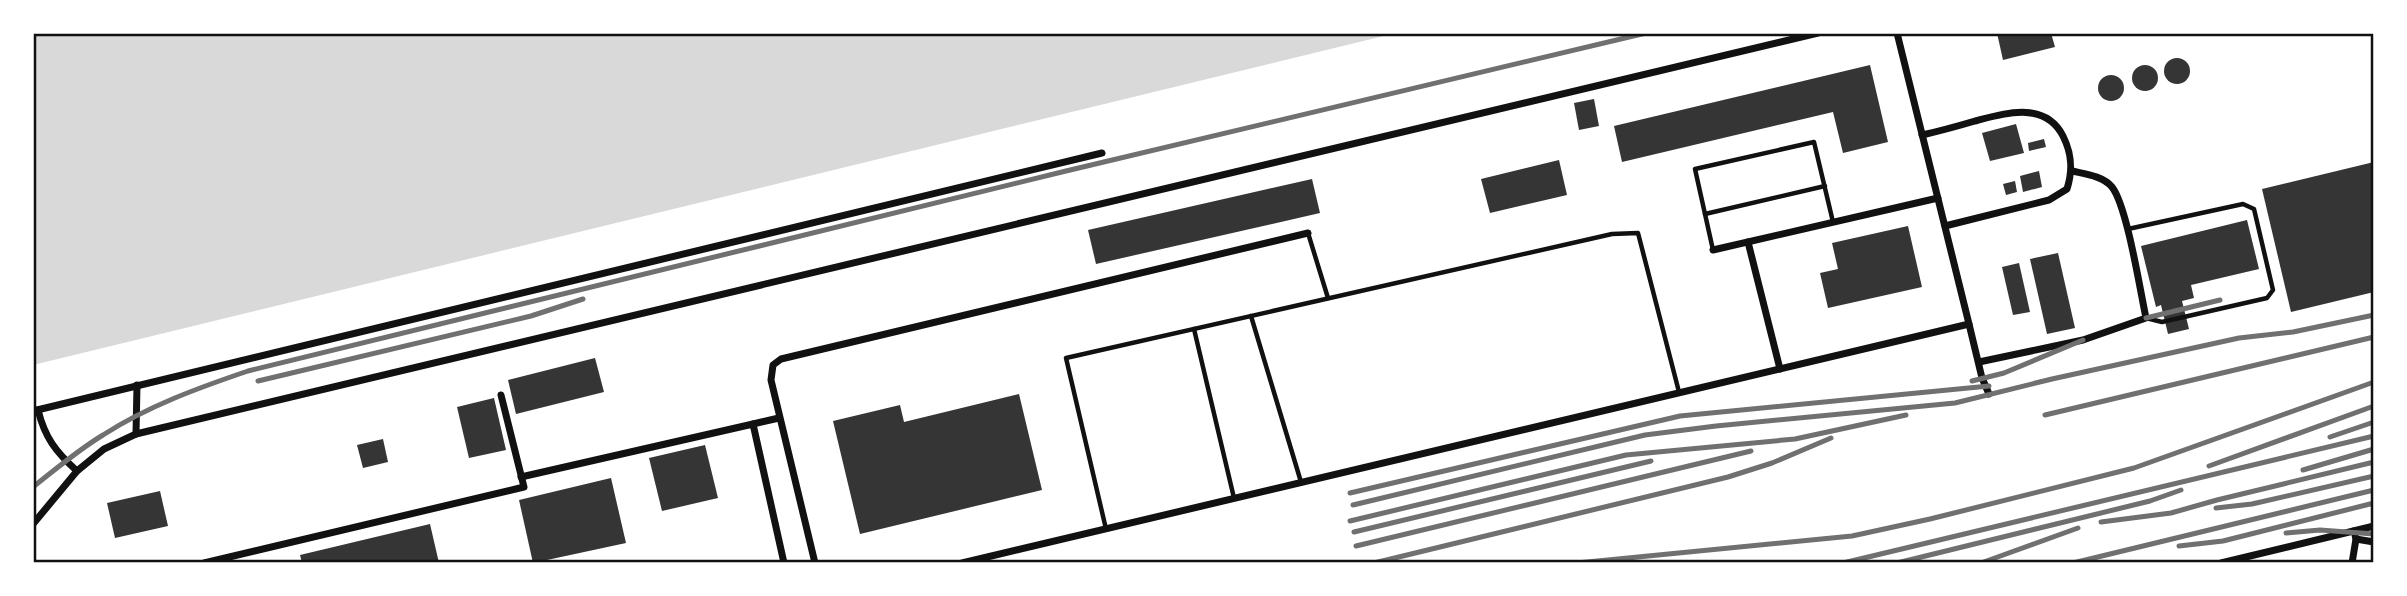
<svg xmlns="http://www.w3.org/2000/svg" width="2407" height="596" font-family="Roboto,sans-serif">
<style>
.water{fill:#d9d9d9}
.building{fill:#353535}
.lines{fill:none;stroke-linecap:round;stroke-linejoin:round}
.service{stroke:#111;stroke-width:4.5}
.minor{stroke:#111;stroke-width:7}
.rail{stroke:#707070;stroke-width:5}
.neatline{fill:none;stroke:#111;stroke-width:2.5}
</style>
<rect width="100%" height="100%" fill="#fff"/>
<polygon class="water" points="33,33 1396,33 33,365"/>
<g class="building">
<polygon points="1997,33 2051,33 2055,47 2003,60"/>
<circle cx="2177" cy="71" r="13"/>
<polygon points="1870,65 1888,142 1843,153 1833,112 1622,162 1614,126"/>
<circle cx="2145" cy="78" r="13"/>
<circle cx="2111" cy="88" r="13"/>
<polygon points="1594,99 1599,126 1579,130 1574,103"/>
<polygon points="2016,124 2024,153 1990,161 1982,133"/>
<polygon points="2044,139 2046,147 2029,151 2028,143"/>
<polygon points="1559,160 1567,195 1490,213 1481,179"/>
<polygon points="2374,162 2374,292 2291,312 2262,189"/>
<polygon points="2039,171 2042,187 2023,192 2020,176"/>
<polygon points="1312,179 1320,213 1096,264 1088,230"/>
<polygon points="2015,181 2017,192 2006,195 2003,184"/>
<polygon points="2247,220 2259,269 2191,285 2194,298 2182,301 2189,329 2168,334 2161,305 2156,307 2141,246"/>
<polygon points="1908,226 1922,287 1828,308 1820,273 1838,269 1832,243"/>
<polygon points="2058,253 2075,328 2047,334 2030,259"/>
<polygon points="2019,263 2030,312 2013,315 2002,267"/>
<polygon points="595,358 604,392 516,414 508,380"/>
<polygon points="1019,394 1042,490 860,534 833,421 900,405 904,422"/>
<polygon points="494,398 506,450 469,458 457,407"/>
<polygon points="383,439 388,462 363,468 357,445"/>
<polygon points="705,445 718,498 662,511 649,458"/>
<polygon points="611,478 626,543 533,563 519,500"/>
<polygon points="160,491 168,526 115,538 107,503"/>
<polygon points="430,524 439,563 302,563 300,555"/>
</g>
<g class="lines">
<g class="service">
<polyline points="1705,214 1825,186"/>
<polyline points="2128,229 2243,204 2254,209 2273,290 2267,298 2162,322 2146,318"/>
<polyline points="1308,233 1328,298"/>
<polyline points="1713,250 1695,169 1814,142 1833,222"/>
<polyline points="1251,316 1301,482"/>
<polyline points="1194,329 1234,498"/>
<polyline points="1106,529 1066,358 1612,234 1638,233 1679,392"/>
</g>
<g class="minor">
<path d="M 1922,135 C 1940,131 1958,126 1975,121 C 2006,113 2045,101 2063,136 C 2072,154 2073,170 2067,189 L 2049,200 L 1945,226"/>
<polyline points="1748,242 1780,369"/>
<polyline points="1713,250 1938,198"/>
<polyline points="1969,324 1982,378 1989,394"/>
<path d="M 1979,362 L 2083,340 L 2146,318 C 2140,290 2127,206 2112,187 C 2103,176 2085,174 2072,171"/>
<path d="M 38,410 C 45,438 56,452 77,471"/>
<polyline points="33,411 1102,153"/>
<polyline points="753,424 779,418"/>
<polyline points="136,434 137,385"/>
<polyline points="521,477 753,424 784,563"/>
<polyline points="33,524 77,471 104,449 136,434 1818,33"/>
<polyline points="2356,539 2374,542"/>
<polyline points="204,563 524,487 501,395"/>
<polyline points="815,563 771,380 773,365 781,359 1308,233"/>
<polyline points="962,563 1969,324 1897,33"/>
<polyline points="2221,563 2374,526"/>
<polyline points="2352,563 2356,539 2354,531"/>
</g>
<g class="rail">
<polyline points="2146,318 2220,300"/>
<polyline points="258,381 531,316 583,299"/>
<polyline points="1972,381 2004,373 2083,340"/>
<polyline points="2045,415 2374,337"/>
<polyline points="2330,437 2374,422"/>
<polyline points="2209,466 2374,406"/>
<polyline points="2303,470 2374,449"/>
<path d="M 33,487 C 56,469 78,450 103,435 C 148,406 198,388 248,371 L 1066,171 L 1646,33"/>
<polyline points="1350,493 1680,416 1989,386"/>
<polyline points="1353,505 1645,435 1716,426 1955,403 2052,379 2239,338 2293,332 2374,315"/>
<polyline points="2216,508 2252,504 2374,476"/>
<polyline points="1350,521 1626,455 1795,439 1906,415"/>
<polyline points="2101,522 2171,513 2217,500 2374,462"/>
<polyline points="1354,532 1651,461"/>
<polyline points="2286,533 2320,530 2374,534"/>
<polyline points="1356,546 1751,451"/>
<polyline points="2179,546 2223,541 2374,503"/>
<polyline points="1374,563 1728,477 1772,463 1831,438"/>
<polyline points="1577,563 1852,536 1930,519 2134,468 2374,382"/>
<polyline points="1843,563 2374,436"/>
<polyline points="1897,563 2150,501 2181,490"/>
<polyline points="1981,563 2078,528"/>
<polyline points="2073,563 2374,490"/>
</g>
</g>
<rect width="2407" height="596" fill="none" stroke="#ffffff" stroke-width="70"/>
<rect x="35" y="35" width="2337" height="526" class="neatline"/>
</svg>
